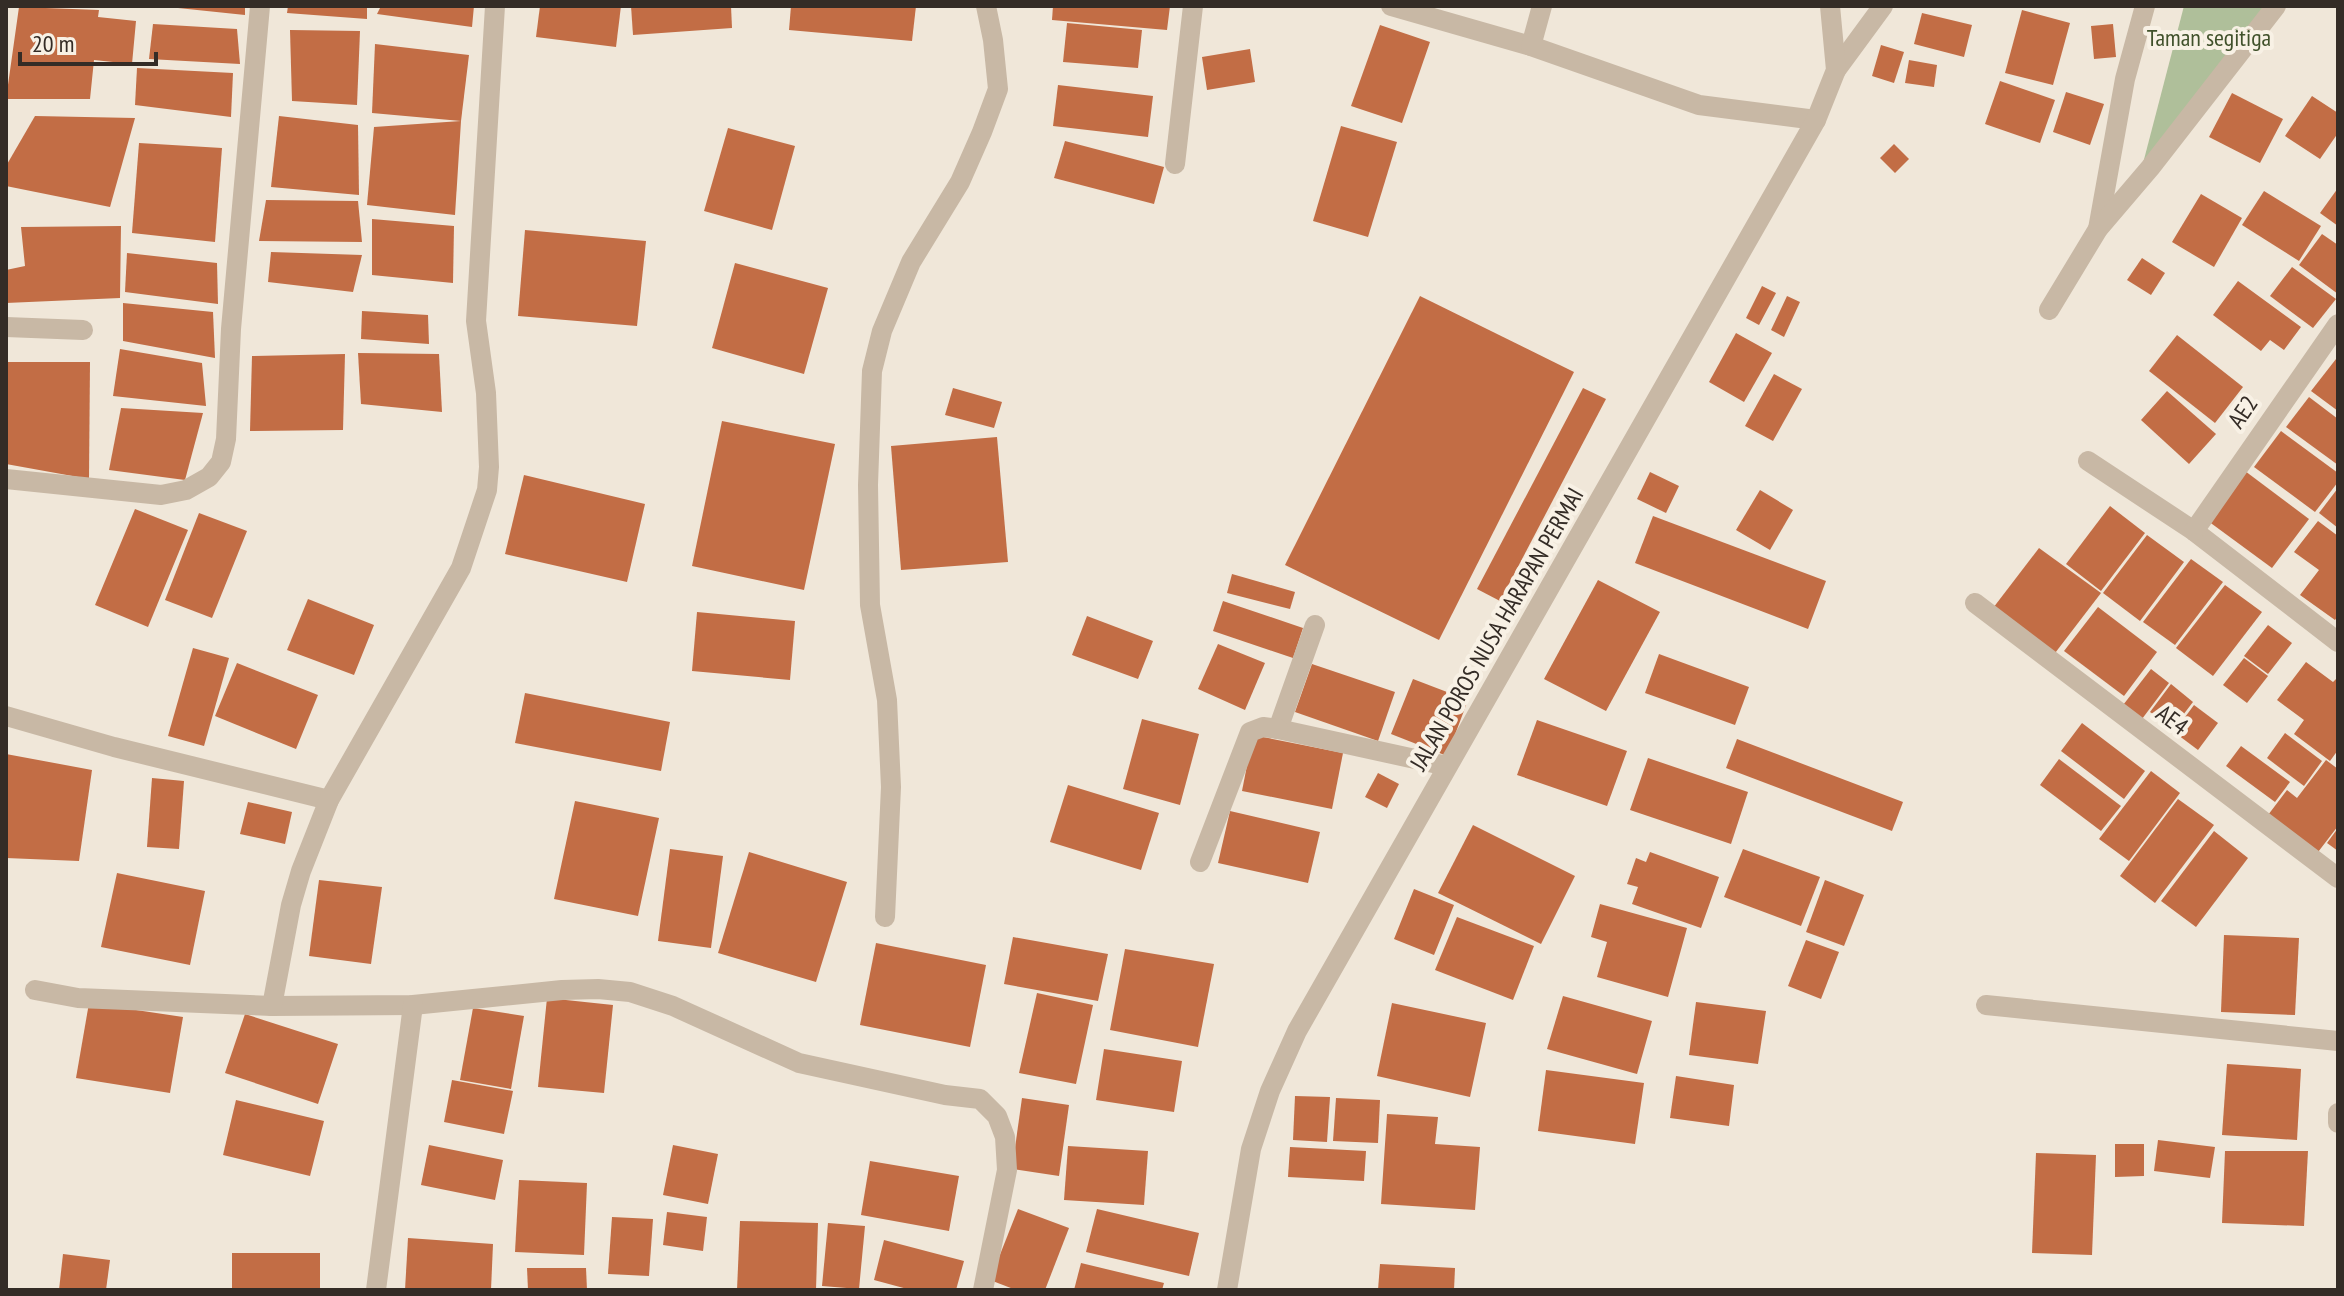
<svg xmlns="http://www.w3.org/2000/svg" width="2344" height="1296" viewBox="0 0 2344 1296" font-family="'PT Sans Narrow',sans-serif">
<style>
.green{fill:#afbf9a}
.building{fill:#c26d45}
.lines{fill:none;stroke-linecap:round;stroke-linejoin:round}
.street{stroke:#c8b8a5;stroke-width:20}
.labels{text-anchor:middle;stroke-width:8;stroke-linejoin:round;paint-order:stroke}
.park-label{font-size:24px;fill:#40512b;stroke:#f8f1e5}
.street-label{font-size:24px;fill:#342c26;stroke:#f8f1e5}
</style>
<rect width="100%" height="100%" fill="#f0e7d9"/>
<path class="green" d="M2184,6H2275L2141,171Z"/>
<g class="building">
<path d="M178,6H245V15L178,8Z"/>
<path d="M288,6H367V19L287,13Z"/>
<path d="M381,6H474L472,27L377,14Z"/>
<path d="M540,6H621L616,47L536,37Z"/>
<path d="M631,6H731L732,28L633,35Z"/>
<path d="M791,6H916L912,41L789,30Z"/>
<path d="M1053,6H1170L1167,30L1052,20Z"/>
<path d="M19,7L99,10L98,17L136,21L132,64L94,60L90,99H6Z"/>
<path d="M2022,10L2070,23L2053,85L2005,73Z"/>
<path d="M1922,13L1972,25L1964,57L1914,44Z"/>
<path d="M1067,23L1142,30L1138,68L1063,62Z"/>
<path d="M153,24L237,29L240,64L149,59Z"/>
<path d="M2113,24L2116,57L2094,59L2091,26Z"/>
<path d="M1380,25L1430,42L1402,123L1351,106Z"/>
<path d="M290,30L360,31L357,105L292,101Z"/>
<path d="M375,44L469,55L461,121L372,113Z"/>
<path d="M1881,45L1904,52L1894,83L1872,76Z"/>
<path d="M1250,49L1255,82L1207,90L1202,57Z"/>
<path d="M1909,60L1937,65L1934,87L1905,83Z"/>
<path d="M137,68L233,73L231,117L135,105Z"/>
<path d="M2000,81L2055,100L2040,143L1985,124Z"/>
<path d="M1058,85L1153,96L1148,137L1053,126Z"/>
<path d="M2066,92L2104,104L2090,145L2053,132Z"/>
<path d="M2232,93L2283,119L2260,163L2209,137Z"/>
<path d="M2312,96L2338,113V133L2320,159L2285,136Z"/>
<path d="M35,116L135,118L110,207L6,186V166Z"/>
<path d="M279,116L358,125L359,195L271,187Z"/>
<path d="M461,121L455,215L367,205L374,127Z"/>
<path d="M1341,126L1397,142L1368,237L1313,221Z"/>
<path d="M728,128L795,146L772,230L704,211Z"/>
<path d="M1065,141L1164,167L1154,204L1054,178Z"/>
<path d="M139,143L222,148L215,242L132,233Z"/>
<path d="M1894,144L1909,159L1895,173L1880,158Z"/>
<path d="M2338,188V226L2320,213Z"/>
<path d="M2264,191L2321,226L2299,261L2242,225Z"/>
<path d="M2201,194L2242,218L2214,267L2172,242Z"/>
<path d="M266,200L358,201L362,242L259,241Z"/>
<path d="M372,219L454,226L453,283L372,275Z"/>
<path d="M121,226L120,298L6,303V270L25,266L21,227Z"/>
<path d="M525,230L646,241L637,326L518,316Z"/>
<path d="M2322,234L2338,245V294L2299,265Z"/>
<path d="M271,252L362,255L353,292L268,282Z"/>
<path d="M127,253L217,263L218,304L125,292Z"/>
<path d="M2142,258L2165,273L2151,295L2127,280Z"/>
<path d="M735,263L828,288L804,374L712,348Z"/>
<path d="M2292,267L2336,299L2313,328L2270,296Z"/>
<path d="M2238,281L2301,327L2284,350L2270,340L2261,351L2213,315Z"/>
<path d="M1762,286L1776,293L1759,325L1746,318Z"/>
<path d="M1420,296L1574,372L1439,640L1285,565Z"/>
<path d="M1787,296L1800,302L1784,337L1771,330Z"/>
<path d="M123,303L213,312L215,358L123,341Z"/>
<path d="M362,311L428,315L429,344L361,339Z"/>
<path d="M1736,333L1772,353L1744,402L1709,382Z"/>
<path d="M2177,335L2243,387L2215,423L2149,371Z"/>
<path d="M120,349L202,363L206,406L113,396Z"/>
<path d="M358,353L439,354L442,412L361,404Z"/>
<path d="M345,354L343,430L250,431L252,356Z"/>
<path d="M2336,359L2338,361V411L2311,391Z"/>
<path d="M6,362H90L89,479L6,464Z"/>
<path d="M1774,374L1802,389L1773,441L1745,426Z"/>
<path d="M953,388L1002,402L994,428L945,415Z"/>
<path d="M1583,388L1606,399L1500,601L1477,589Z"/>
<path d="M2167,391L2216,434L2189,464L2141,420Z"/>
<path d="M2309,397L2338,419V465L2286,427Z"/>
<path d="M121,408L203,413L185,480L109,470Z"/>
<path d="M722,421L835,444L804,590L692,566Z"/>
<path d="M2281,431L2338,473V482L2315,512L2254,467Z"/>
<path d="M997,437L1008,562L901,570L891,446Z"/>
<path d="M2245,471L2309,519L2272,568L2208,521Z"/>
<path d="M1650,472L1679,486L1666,513L1637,499Z"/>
<path d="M524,475L645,504L627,582L505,554Z"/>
<path d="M2338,488V528L2319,513Z"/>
<path d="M1760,490L1793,510L1770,550L1736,530Z"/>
<path d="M2110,506L2145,533L2101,591L2066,564Z"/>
<path d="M135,509L188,530L148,627L95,605Z"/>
<path d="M199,513L247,531L212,618L165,600Z"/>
<path d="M1653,516L1826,581L1808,629L1635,563Z"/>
<path d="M2318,521L2338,536V616L2335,620L2300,595L2319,570L2294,552Z"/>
<path d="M2147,535L2184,562L2140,621L2103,593Z"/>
<path d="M2039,548L2101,593L2052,657L1990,612Z"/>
<path d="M2191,559L2223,582L2175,645L2143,622Z"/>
<path d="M1232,574L1295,592L1290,609L1227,593Z"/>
<path d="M1598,580L1660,612L1606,711L1544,679Z"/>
<path d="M2225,585L2262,612L2213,676L2176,648Z"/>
<path d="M308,599L374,625L354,675L287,650Z"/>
<path d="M1223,601L1303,628L1293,658L1213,631Z"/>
<path d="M2098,607L2157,652L2124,696L2064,651Z"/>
<path d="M697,612L795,621L790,680L692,671Z"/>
<path d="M1087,616L1153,641L1138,679L1072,655Z"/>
<path d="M2268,625L2292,643L2268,674L2244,656Z"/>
<path d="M1218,644L1265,663L1245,710L1198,689Z"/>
<path d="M193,648L229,658L204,746L168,736Z"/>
<path d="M1659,654L1749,687L1735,725L1645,693Z"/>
<path d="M2244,658L2268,676L2247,703L2223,685Z"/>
<path d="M2306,662L2333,682L2338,677V750L2330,761L2294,734L2304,720L2277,700Z"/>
<path d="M237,663L318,695L296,749L215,716Z"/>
<path d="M1312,664L1395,692L1378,741L1295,712Z"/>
<path d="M2151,669L2169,683L2139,723L2120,709Z"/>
<path d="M1413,679L1468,700L1447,756L1391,734Z"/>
<path d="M2171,684L2193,702L2173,728L2150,712Z"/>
<path d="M525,693L670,722L661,771L515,743Z"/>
<path d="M2194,705L2218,723L2198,750L2174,732Z"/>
<path d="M1142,719L1199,734L1180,805L1123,789Z"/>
<path d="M1537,720L1627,751L1607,806L1517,775Z"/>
<path d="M2082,723L2145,771L2124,799L2061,751Z"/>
<path d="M2285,733L2322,761L2304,786L2267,758Z"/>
<path d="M1253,735L1343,753L1332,809L1242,791Z"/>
<path d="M1737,739L1903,802L1892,831L1726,768Z"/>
<path d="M2241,746L2290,782L2275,802L2226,766Z"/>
<path d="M6,754L92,770L79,861L6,858Z"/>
<path d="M1648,758L1748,792L1731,844L1630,810Z"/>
<path d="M2059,759L2121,806L2101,831L2040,785Z"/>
<path d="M2326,760L2338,769V826L2315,856L2265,819L2287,790L2297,798Z"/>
<path d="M2151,771L2180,793L2129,861L2099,839Z"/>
<path d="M1378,773L1399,784L1387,808L1365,797Z"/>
<path d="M152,778L184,781L179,849L147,847Z"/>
<path d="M1068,785L1159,813L1141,870L1050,842Z"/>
<path d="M2178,799L2214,825L2155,903L2120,876Z"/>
<path d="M575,801L659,818L638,916L554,899Z"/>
<path d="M248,802L292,812L285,844L240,834Z"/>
<path d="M1230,811L1320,832L1308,883L1218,863Z"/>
<path d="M1473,825L1575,876L1541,944L1438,893Z"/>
<path d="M2338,828V851L2327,843Z"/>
<path d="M2214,831L2248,858L2196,927L2161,901Z"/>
<path d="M670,849L723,856L711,948L658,941Z"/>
<path d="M1743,849L1820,877L1801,926L1724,897Z"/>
<path d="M749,852L847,882L816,982L718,953Z"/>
<path d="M1650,852L1719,877L1701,928L1632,904L1638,887L1627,884L1636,858L1646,862Z"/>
<path d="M117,873L205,891L190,965L101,947Z"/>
<path d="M319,880L382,887L371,964L309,956Z"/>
<path d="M1825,880L1864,895L1844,946L1806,932Z"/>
<path d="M1414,889L1454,905L1434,955L1394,939Z"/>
<path d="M1600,904L1687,928L1668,997L1597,977L1607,942L1591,937Z"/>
<path d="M1457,917L1534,946L1513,1000L1435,970Z"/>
<path d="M2224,935L2299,938L2295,1015L2221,1012Z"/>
<path d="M1013,937L1108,954L1098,1001L1004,984Z"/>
<path d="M1806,940L1839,952L1821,999L1788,986Z"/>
<path d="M876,943L986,965L970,1047L860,1025Z"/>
<path d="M1125,949L1214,964L1198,1047L1110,1030Z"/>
<path d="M1037,993L1093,1005L1076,1084L1019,1073Z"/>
<path d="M1563,996L1652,1021L1637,1074L1547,1049Z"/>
<path d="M547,998L613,1005L604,1093L538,1087Z"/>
<path d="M1696,1002L1766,1011L1758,1064L1689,1055Z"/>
<path d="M89,1003L183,1017L170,1093L76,1078Z"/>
<path d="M1392,1003L1486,1023L1470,1097L1377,1076Z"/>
<path d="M473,1008L524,1016L511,1089L460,1080Z"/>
<path d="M245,1014L338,1044L318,1104L225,1073Z"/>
<path d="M1104,1049L1182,1061L1174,1112L1096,1100Z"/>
<path d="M2227,1064L2301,1069L2297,1140L2222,1135Z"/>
<path d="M1546,1070L1644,1083L1635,1144L1538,1131Z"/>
<path d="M1676,1076L1734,1085L1729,1126L1670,1118Z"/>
<path d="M452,1080L513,1091L504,1134L444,1122Z"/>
<path d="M1295,1096L1330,1097L1327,1142L1293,1140Z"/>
<path d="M1022,1098L1069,1105L1059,1176L1012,1169Z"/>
<path d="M1336,1098L1380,1100L1378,1143L1333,1141Z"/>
<path d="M236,1100L324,1121L310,1176L223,1155Z"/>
<path d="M1387,1114L1438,1117L1435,1144L1480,1147L1475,1210L1381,1204Z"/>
<path d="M2158,1140L2215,1147L2210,1178L2154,1171Z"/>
<path d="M2115,1144H2144V1176L2115,1177Z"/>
<path d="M429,1145L503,1160L495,1200L421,1185Z"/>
<path d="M673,1145L718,1154L708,1204L663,1195Z"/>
<path d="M1068,1146L1148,1151L1144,1205L1064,1200Z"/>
<path d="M1290,1147L1366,1151L1364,1181L1288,1177Z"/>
<path d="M2225,1151H2308L2304,1226L2222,1223Z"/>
<path d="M2036,1153L2096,1155L2092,1255L2032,1253Z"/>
<path d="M870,1161L959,1176L949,1231L861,1215Z"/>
<path d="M519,1180L587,1183L584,1255L515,1252Z"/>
<path d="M1018,1209L1069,1228L1045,1290H1016L990,1280Z"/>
<path d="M1097,1209L1199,1233L1189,1276L1086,1252Z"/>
<path d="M667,1212L707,1217L703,1251L663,1245Z"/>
<path d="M612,1217L653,1219L649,1276L608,1274Z"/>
<path d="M740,1221L818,1223L816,1290H737Z"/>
<path d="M828,1223L865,1226L859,1289L822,1286Z"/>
<path d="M408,1238L493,1244L491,1290H405Z"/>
<path d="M884,1240L964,1261L956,1290H911L874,1280Z"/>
<rect x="232" y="1253" width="88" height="37"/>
<path d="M63,1254L110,1260L106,1290H59Z"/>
<path d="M1081,1263L1164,1283L1162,1290H1074Z"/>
<path d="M1380,1264L1455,1268L1454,1290H1378Z"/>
<path d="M527,1268H586L587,1290H528Z"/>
</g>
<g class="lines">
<g class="street">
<path d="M1391,6L1531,46"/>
<path d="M1542,6L1531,46L1699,105L1816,120"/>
<path d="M1836,70L1883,6"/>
<path d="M1175,164L1193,6"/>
<path d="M2098,229L2125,79L2145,6"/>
<path d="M2049,310L2098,229L2150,168L2276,6"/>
<path d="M6,327L83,330"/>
<path d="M2088,461L2194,531L2338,642"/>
<path d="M6,479L161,495L186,490L209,477L221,462L226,439L231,329L260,6"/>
<path d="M2194,531L2338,324"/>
<path d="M1975,603L2338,878"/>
<path d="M1315,625L1278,729L1447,766"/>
<path d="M6,716L114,747L329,800"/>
<path d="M1200,862L1250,732L1263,727L1278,729"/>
<path d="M885,917L891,787L887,700L870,605L868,485L872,371L882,331L911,262L960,182L982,132L998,89L993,40L986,6"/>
<path d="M35,990L78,998L272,1006L413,1005L562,990L598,989L630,992L673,1006L799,1063L945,1095L980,1099L997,1116L1005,1137L1007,1170L983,1290"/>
<path d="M1986,1005L2338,1041"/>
<path d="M272,1006L291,905L301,871L329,800L461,568L487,490L489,467L486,393L476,321L495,6"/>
<path d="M2338,1113V1123"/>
<path d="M376,1290L413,1005"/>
<path d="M1227,1290L1251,1149L1270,1091L1297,1031L1816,120L1836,70L1830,6"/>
</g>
</g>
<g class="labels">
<g class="park-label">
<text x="2209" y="46">Taman segitiga</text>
</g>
<g class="street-label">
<text transform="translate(2243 412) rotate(-56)" y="8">AE2</text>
<text transform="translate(1497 629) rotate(-60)" y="8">JALAN POROS NUSA HARAPAN PERMAI</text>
<text transform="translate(2172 720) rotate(37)" y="8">AE4</text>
</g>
</g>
<rect width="2344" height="1296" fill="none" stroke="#342c26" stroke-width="16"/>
<path d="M20 52v12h136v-12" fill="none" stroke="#342c26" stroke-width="4"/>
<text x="32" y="52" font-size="24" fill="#342c26" stroke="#f8f1e5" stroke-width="6" paint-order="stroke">20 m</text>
</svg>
